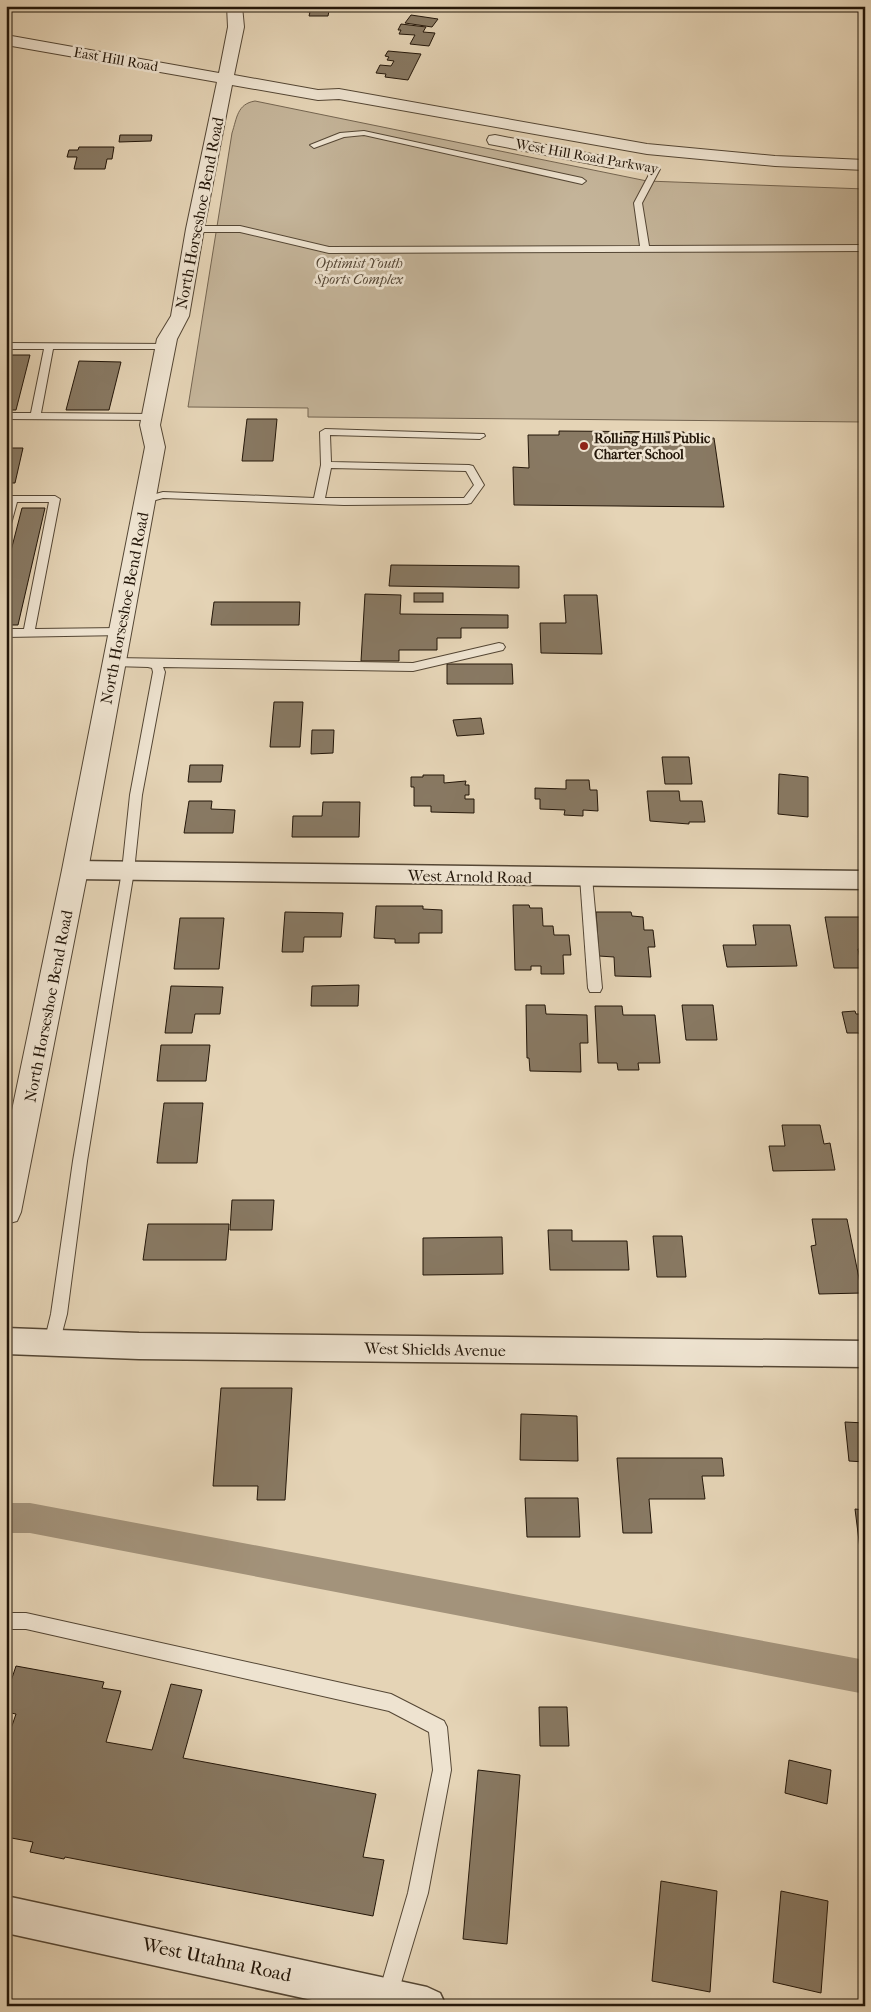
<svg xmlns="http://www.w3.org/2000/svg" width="871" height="2012" viewBox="0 0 871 2012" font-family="'IM FELL French Canon',serif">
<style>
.green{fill:#c4b499;stroke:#746551}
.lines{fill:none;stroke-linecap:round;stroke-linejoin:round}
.canal{fill:#a3937b;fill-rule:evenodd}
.building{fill:#887963;stroke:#231609}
.service-casing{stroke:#544634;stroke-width:2}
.minor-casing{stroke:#544634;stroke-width:3}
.tertiary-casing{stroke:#544634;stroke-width:2}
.service{fill:#eee3d0;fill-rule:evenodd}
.minor{fill:#eee3d0;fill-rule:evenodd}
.tertiary{fill:#eee3d0;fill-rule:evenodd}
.poi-dot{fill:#8f2418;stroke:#eee3d0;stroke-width:2}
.labels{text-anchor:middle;stroke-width:5;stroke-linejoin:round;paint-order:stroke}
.far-street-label{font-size:14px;fill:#231609;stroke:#eee3d0}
.far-park-label{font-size:14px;font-style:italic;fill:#534534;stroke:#eee3d0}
.far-poi-label{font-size:14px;font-weight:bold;fill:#231609;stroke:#eee3d0;text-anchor:start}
.street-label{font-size:16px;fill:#231609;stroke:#eee3d0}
.near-street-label{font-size:19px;fill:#231609;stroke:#eee3d0}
</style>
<rect width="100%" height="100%" fill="#e5d4b6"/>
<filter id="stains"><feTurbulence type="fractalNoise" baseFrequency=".004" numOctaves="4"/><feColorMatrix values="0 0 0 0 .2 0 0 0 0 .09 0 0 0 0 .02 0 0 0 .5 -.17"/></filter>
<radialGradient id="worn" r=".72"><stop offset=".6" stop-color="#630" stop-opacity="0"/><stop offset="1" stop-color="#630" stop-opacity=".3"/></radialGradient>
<path class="green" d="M255,101L647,181L865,189V422L308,417V408L188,407L232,133C237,118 237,104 255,101Z"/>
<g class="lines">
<g class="canal">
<path d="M856,6H865V11Z"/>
<path d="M6,1503H30L865,1660V1694L30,1533H6Z"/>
</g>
</g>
<g class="building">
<path d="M304,6H330L328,16H309L310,12L303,11Z"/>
<path d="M411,15L438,19L432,27L405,23Z"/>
<path d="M401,24L426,27L423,32L435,33L429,46L410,44L415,35L399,34L401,30H398Z"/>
<path d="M388,51L421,54L408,80L385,77L386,74L376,73L380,65L391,66L394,61L387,60L389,57L385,56Z"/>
<path d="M120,135H152L151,141L119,142Z"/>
<path d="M79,147H114L112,159H107L105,169H74L77,157H67L69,150H78Z"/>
<path d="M6,355H30L16,410H6Z"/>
<path d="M79,361L121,362L109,410H66Z"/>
<path d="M247,419H277L273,461H242Z"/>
<path d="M559,431L684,432V438H714L724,507L514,505L513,467L529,468L528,435H559Z"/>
<path d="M6,448H23L15,483H6Z"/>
<path d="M22,508H45L18,625H6V570Z"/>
<path d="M391,565L519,566V588L389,586Z"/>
<rect x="414" y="593" width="29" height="9"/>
<path d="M365,594L401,595L400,614L508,615V628H461V638H437V650H399V661H361Z"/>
<path d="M564,595H597L602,654L541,653L540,623H566Z"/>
<path d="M214,602H300L299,625H211Z"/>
<path d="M447,664H512L513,684H447Z"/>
<path d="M274,702H303L300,747H270Z"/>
<path d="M481,718L484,734L457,736L453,720Z"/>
<path d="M312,730H334L333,753L311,754Z"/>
<path d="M662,757H689L692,784H665Z"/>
<path d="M190,765H223L221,782H188Z"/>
<path d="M779,774L808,777V817L778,814Z"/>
<path d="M423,775H444V783L466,781L465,785H469V795H465V799H474V813L431,812V806H414V787H411V777H423Z"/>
<path d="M566,780H589L590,790H597L598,811L583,810V816L564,815L565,810L540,809V799H535V788L566,789Z"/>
<path d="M647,791H679L680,801H702L705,822H689V824L650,821Z"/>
<path d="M189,801H212L211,809L235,810L233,833H184Z"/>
<path d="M323,802H360L359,837H292L293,816H322Z"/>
<path d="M513,905H529L530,908H542L543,926H553L554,935H569L571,955H563L564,974H541V966H531V970H515Z"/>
<path d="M376,906H423V909L442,910V933H419V943H395V939L374,938Z"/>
<path d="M285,912L343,913L341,937H304L303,952H282Z"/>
<path d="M596,912H631L632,916L643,917L644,930H653L655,947H648L651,977L615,976L614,957L599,956Z"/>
<path d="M825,917H861L865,949H858L862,968H834Z"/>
<path d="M180,918H224L219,969H174Z"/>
<path d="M753,925H790L797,966L727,967L723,945H756Z"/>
<path d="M359,985L358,1006H311L312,986Z"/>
<path d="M171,986L223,987L220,1014H195L192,1033H165Z"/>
<path d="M526,1005H545L546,1014L587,1015L588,1043H580L581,1072L530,1071L529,1058H527Z"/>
<path d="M682,1005H713L717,1040H686Z"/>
<path d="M595,1006H622L623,1015H655L660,1063H638L639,1070H618L617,1063H598Z"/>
<path d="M855,1011L856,1014H865V1052L859,1033H847L842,1012Z"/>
<path d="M161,1045H210L206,1081H157Z"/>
<path d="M164,1103H203L197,1163H157Z"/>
<path d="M782,1125H820L824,1144L830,1143L835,1170L773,1171L769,1146H785Z"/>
<path d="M232,1200H274L272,1230H230Z"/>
<path d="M812,1219H847L862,1293L819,1294L811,1246L816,1245Z"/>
<path d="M148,1224H229L226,1260H143Z"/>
<path d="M548,1230H572V1241H627L629,1270H550Z"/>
<path d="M653,1236H682L686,1277H657Z"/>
<path d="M502,1237L503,1274L423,1275V1238Z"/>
<path d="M221,1388H292L285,1500H257L258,1486H213Z"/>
<path d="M521,1414L577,1416L578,1461L520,1460Z"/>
<path d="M845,1422L865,1423V1462L849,1461Z"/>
<path d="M617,1458H722L724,1476H702L705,1499H649L652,1533H623Z"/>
<path d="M525,1498H578L580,1537H527Z"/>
<path d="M855,1509L865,1510V1573H863Z"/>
<path d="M16,1666L104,1682L102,1688L121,1691L106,1742L152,1750L171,1684L202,1690L183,1758L376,1794L363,1857L384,1860L373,1916L65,1857L64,1859L30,1852L33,1842L6,1837V1743L16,1714L6,1712V1696Z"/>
<path d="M539,1707H567L569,1746H540Z"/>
<path d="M789,1760L831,1770L827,1804L785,1793Z"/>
<path d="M478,1770L520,1775L507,1944L463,1939Z"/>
<path d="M661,1881L717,1891L710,1992L652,1981Z"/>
<path d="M781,1891L828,1901L821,1993L773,1982Z"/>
</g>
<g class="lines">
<defs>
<g id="service">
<path d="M364,131L582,178L586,181L582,184L364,135L344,137L314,148L310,145L340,133Z"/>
<path d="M656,166L660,169L642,203L649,246L865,245V251L329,253L240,232H195L191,229L195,226H240L329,247L640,246L634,203L652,169Z"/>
<path d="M6,343L169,344L171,346L166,349H53L41,413L152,414L157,417L152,420L6,419V413H31L44,349H6Z"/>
<path d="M325,429L484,434L485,436L480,439L330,435L331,462L469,465L473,466L484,485L471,503L467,504L344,505L163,498L145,503L140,500L141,498L163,492L314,498L321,465L320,432ZM331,468L466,471L474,485L464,498H325Z"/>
<path d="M6,496H55L60,499L35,629L120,628L124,629L126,632L124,635L6,637V629H24L49,502H17L11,524L6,527Z"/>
<path d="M499,643L503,644L505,647L503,650L413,671L163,667L165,672L142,795L134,871L87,1161L67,1314L58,1348L52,1350L46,1348L44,1343L51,1314L73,1161L122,871L130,795L153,672L152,668L148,667L114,666L108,662L114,658L413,663Z"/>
<path d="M586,872L591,874L592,877L602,988L600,992H590L588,988L580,877L581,874Z"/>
<path d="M6,1613H26L391,1694L444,1721L447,1727L451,1770L428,1893L395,2003L389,2006L381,2003L378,1996L408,1893L433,1770L429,1732L389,1711L26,1629H6Z"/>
</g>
<g id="minor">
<path d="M75,861L865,871V889L75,879L66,876L63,870L66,864Z"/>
<path d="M6,1328L139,1333L865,1341V1367L139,1359L6,1354Z"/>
<path d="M6,1896L427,1987L440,1993L446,2006H339L6,1933Z"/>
</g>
<g id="tertiary">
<path d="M227,6H242L244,27L234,75L318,90L339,89L647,144L775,156L865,160V170L775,166L647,154L339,99L318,100L232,85L204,229L189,316L177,339L160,425L165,447L88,870L21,1212L17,1221L6,1224V1139L62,870L145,447L140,425L157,339L171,316L186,229L217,82L6,45V35L219,73L228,27Z"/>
<path d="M495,135L612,158L618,159L620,163L618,167L612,168L489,144L487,140L489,136Z"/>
</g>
</defs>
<use href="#service" class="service-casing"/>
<use href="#minor" class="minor-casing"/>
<use href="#tertiary" class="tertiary-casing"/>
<use href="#service" class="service"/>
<use href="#minor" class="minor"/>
<use href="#tertiary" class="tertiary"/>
</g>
<circle class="poi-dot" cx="584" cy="446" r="5"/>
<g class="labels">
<g class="far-street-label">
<text transform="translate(116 59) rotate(10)" y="5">East Hill Road</text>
<text transform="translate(587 156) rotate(10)" y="5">West Hill Road Parkway</text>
</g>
<g class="far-park-label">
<text x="359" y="268">Optimist Youth<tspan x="359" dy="16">Sports Complex</tspan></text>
</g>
<g class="far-poi-label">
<text x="594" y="443">Rolling Hills Public<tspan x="594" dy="16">Charter School</tspan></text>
</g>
<g class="street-label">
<text transform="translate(199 213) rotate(-79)" y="6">North Horseshoe Bend Road</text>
<text transform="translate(124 608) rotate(-79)" y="6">North Horseshoe Bend Road</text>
<text transform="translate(470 876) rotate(1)" y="6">West Arnold Road</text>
<text transform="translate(48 1006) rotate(-79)" y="6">North Horseshoe Bend Road</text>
<text transform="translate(435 1349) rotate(1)" y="6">West Shields Avenue</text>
</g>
<g class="near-street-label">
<text transform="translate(217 1959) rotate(12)" y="7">West Utahna Road</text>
</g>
</g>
<rect width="871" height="2012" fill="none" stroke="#e5d4b6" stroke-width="25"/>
<rect x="8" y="8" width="856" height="1997" fill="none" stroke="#231609" stroke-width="2.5"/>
<rect x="12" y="12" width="846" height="1987" fill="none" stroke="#231609"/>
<rect width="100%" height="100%" filter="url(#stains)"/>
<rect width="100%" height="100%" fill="url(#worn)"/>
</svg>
